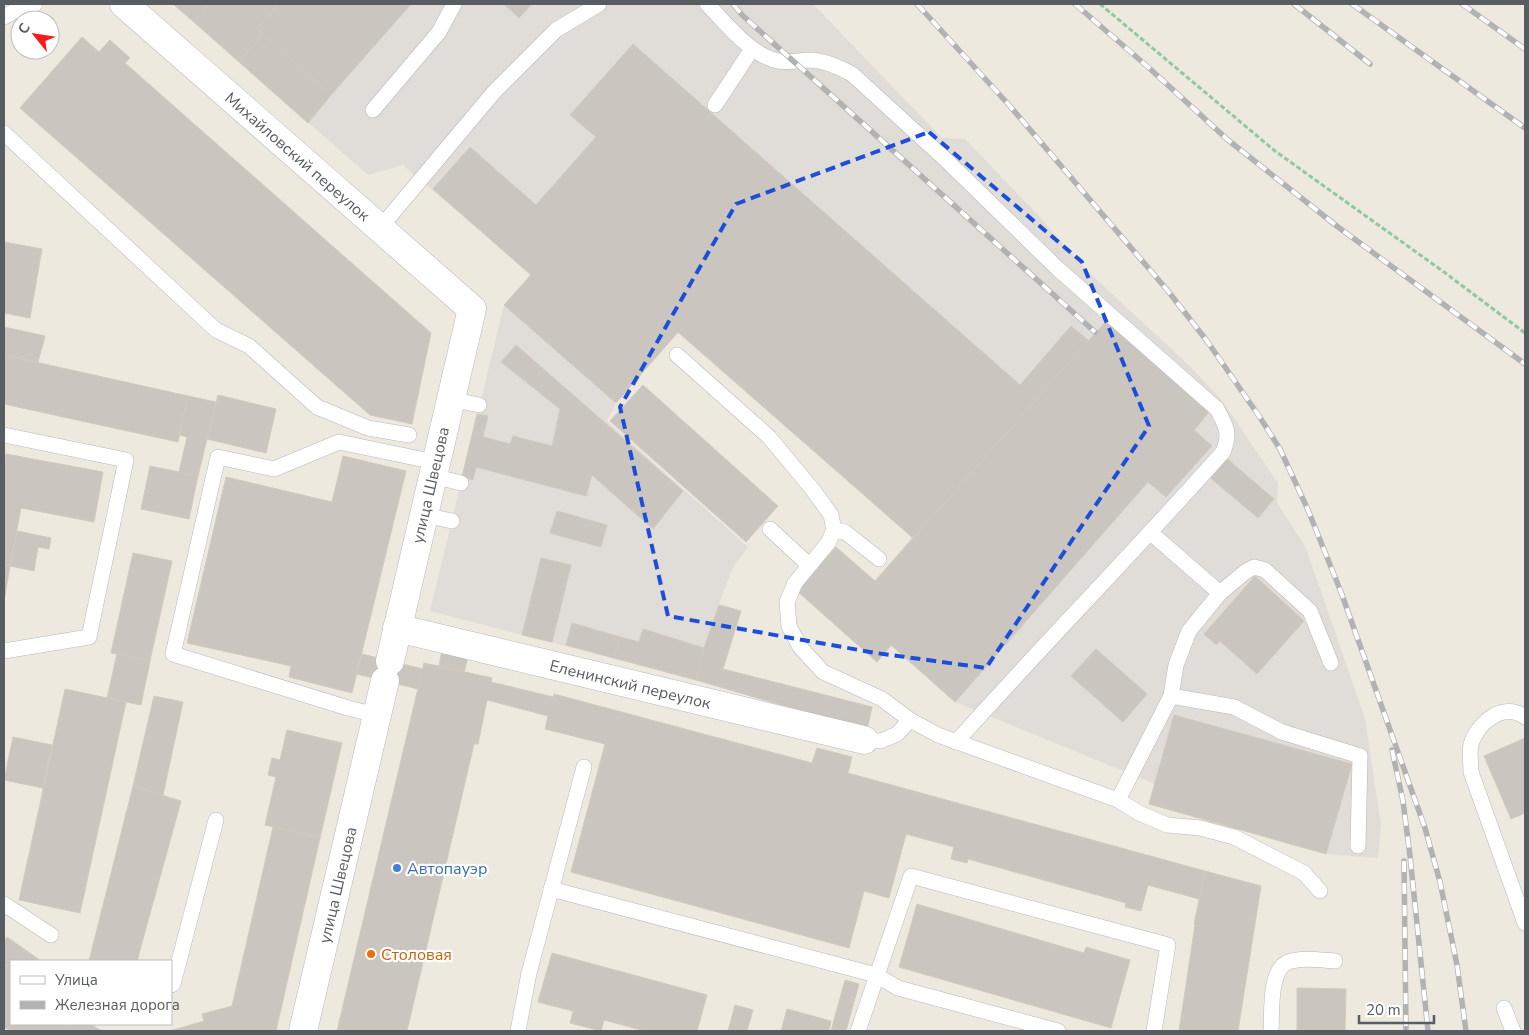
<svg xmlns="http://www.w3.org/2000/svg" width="1529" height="1035" viewBox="0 0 1529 1035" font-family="'Nunito Sans',sans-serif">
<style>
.industrial{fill:#e0dcd7}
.building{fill:#cac5be;stroke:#d2cabd}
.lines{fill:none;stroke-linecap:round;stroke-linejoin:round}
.service-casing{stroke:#b5b8bd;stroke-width:16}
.minor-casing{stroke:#b5b8bd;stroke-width:29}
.path{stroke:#91c89c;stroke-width:3;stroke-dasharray:5 2.5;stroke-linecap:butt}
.service{stroke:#fff;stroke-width:15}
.minor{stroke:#fff;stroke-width:28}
.rail-casing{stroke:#b1b2b2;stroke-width:5.5}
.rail{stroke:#fff;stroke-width:4;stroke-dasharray:11;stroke-linecap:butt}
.marked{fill:none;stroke:#1d4ed8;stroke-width:4;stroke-dasharray:10 6;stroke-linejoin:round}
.shop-dot{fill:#3f7fe0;stroke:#fff;stroke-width:2}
.food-dot{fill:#e8710a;stroke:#fff;stroke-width:2}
.labels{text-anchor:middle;stroke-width:4.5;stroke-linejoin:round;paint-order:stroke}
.street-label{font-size:16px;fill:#585d61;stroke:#fff}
.shop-label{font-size:16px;fill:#366cbe;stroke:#fff;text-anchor:start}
.food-label{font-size:16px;fill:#c56008;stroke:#fff;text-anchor:start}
</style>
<rect width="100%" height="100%" fill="#ede9df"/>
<path class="industrial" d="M173,4H813L942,138L965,139L1038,215L1086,270L1191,367L1223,402L1278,483L1277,503L1306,548L1365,719L1381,825L1378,858L1326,854L1149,804L1155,784L955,702L892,646L877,662L797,591L875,581L912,537L678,333L616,403L607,421L748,547L733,567L719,604L741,611L723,669L872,707L867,730L696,680L430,611L504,305L531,274L403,165L368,175Z"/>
<g class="building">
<path d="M173,4H210L194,22Z"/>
<path d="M210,4H279L257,29L263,34L239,62L194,22Z"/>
<path d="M279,4H411L331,95L257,29Z"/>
<path d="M504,4H532L519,18Z"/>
<path d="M263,34L331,95L308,123L239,62Z"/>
<path d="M82,37L99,52L110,40L130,58L125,63L431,333L412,424L370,415L20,108Z"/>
<path d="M633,44L1020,385L1071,326L1089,341L913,538L678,332L616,403L504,305L531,275L433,189L470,147L536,205L596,137L570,115Z"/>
<path d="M4,242L42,249L30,318L4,313Z"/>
<path d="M1107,320L1210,411L1194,430L1212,446L1166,497L1148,482L955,702L891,645L877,662L797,591L836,547L875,581Z"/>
<path d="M4,327L45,336L38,362L4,355Z"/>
<path d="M516,345L683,491L653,529L592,475L586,496L476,467L473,480L462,477L477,414L488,416L483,437L510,444L513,436L552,446L560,409L501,362Z"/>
<path d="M4,355L188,396L178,442L4,404Z"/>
<path d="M643,385L778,506L746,542L610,421Z"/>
<path d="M218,395L276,409L266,453L207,439Z"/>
<path d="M188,396L216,402L198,476L179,472L187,437L179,435Z"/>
<path d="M6,454L103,472L94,522L21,508L10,566L4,565V467Z"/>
<path d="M343,456L406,471L352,693L289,677L291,666L187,643L226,477L332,502Z"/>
<path d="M1224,456L1274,499L1258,518L1207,475Z"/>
<path d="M150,466L198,476L189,519L141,509Z"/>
<path d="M557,511L607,525L601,547L550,533Z"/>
<path d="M17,531L51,538L49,549L38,547L34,571L10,566Z"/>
<path d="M133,553L172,561L150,661L111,653Z"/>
<path d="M541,558L571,565L552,642L522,635Z"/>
<path d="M4,565L10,566L4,601Z"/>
<path d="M1255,576L1304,621L1257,674L1220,641L1216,645L1204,634Z"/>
<path d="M719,605L741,611L723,669L872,707L867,730L696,680L704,648Z"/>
<path d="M572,623L620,637L614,658L566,645Z"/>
<path d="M643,629L704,648L696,680L614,658L620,637L639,642Z"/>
<path d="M1096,649L1147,694L1123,722L1071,676Z"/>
<path d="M442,650L468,657L464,672L439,666Z"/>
<path d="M117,654L150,661L141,705L107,698Z"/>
<path d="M362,654L423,669L418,689L357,674Z"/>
<path d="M424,663L492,678L491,682L553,697L554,694L812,763L817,748L852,757L848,773L1205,871L1199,899L1148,885L1141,911L1125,907L1126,903L968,859L967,863L951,859L954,847L906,834L889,898L864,891L849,948L571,872L605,744L545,729L548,716L487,700L478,744H474L407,1031H337Z"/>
<path d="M65,689L126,702L80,913L19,900Z"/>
<path d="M154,696L183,702L163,795L133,786Z"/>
<path d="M1174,715L1352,764L1326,854L1149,804Z"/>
<path d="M287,730L342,743L320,838L265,825L276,777L268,775L272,758L280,760Z"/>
<path d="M13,737L52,745L43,788L4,780Z"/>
<path d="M1525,738V813L1511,819L1484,756Z"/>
<path d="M133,786L181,801L137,961H89Z"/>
<path d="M273,827L320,838L276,1031H170L204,1021L202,1014L232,1006Z"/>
<path d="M1205,871L1261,886L1238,1031H1179L1195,925L1194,924Z"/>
<path d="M917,904L1084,953L1086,947L1130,960L1111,1028L899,967Z"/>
<path d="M7,937L41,961H11V969L4,963V942Z"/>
<path d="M552,953L707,995L697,1031H645L604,1020L601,1031L570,1023L573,1011L538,1002Z"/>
<path d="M4,963L11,969V1024H67L62,1031H10L4,1027Z"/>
<path d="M845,980L859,984L846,1031H831Z"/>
<path d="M1297,988L1346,989L1345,1031H1297Z"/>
<path d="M735,1005L753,1010L747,1031H728Z"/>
<path d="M787,1009L831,1021L829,1031H781Z"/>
<path d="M67,1024H90L102,1031H62Z"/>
</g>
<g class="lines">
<defs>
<g id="service">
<path d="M707,4C725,22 749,53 774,60C787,64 799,60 812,60C826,61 839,67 852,74L944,158L1057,268L1217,409C1226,427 1231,432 1223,452C1136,550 1044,644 956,742"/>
<path d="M4,17L20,8L35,4"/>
<path d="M715,105L752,49"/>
<path d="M373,110L439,32L454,4"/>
<path d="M4,133L216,330L249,346L317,407L368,428L409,435"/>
<path d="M380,228L494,92L556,30L599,4"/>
<path d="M677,355L769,437L813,490L831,515L834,530L828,543L795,583L787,602L789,626L800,647L823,672L882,699L910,720L938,735L1118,800L1139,813L1167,825L1200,828L1234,837L1304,873L1320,891"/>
<path d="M450,399L479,405"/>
<path d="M4,435L126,460L89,637L4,651"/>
<path d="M432,476L461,483"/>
<path d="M423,515L452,521"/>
<path d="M770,529L809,565"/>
<path d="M834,530L845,532L879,559"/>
<path d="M1151,533L1220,593"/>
<path d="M1171,696L1234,707L1282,732L1360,756L1358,846"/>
<path d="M376,715L348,708L173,654L218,457L274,469L339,442L435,462"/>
<path d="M1525,717C1503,701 1478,723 1471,744C1469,752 1471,764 1471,772L1525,923"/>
<path d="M864,740L881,741L897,734L910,720"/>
<path d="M1118,800L1171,696L1176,665L1189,631L1220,593L1245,572L1254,567L1265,570L1310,611L1331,663"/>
<path d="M551,889L876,975L898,988L1058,1031"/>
<path d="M4,904L51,935"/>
<path d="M171,985L173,984L216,820"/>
<path d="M1504,1008L1513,1031"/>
<path d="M518,1031L529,973L584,767"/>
<path d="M858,1031L911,876L1168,945L1154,1031"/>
<path d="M1271,1031C1272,1014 1269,969 1288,962C1303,957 1320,960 1335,961"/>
</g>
<g id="minor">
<path id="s1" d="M124,4L472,309L390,661"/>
<path id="s2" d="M397,628L864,740"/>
<path id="s3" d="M303,1031L385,681"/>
</g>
</defs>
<use href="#service" class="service-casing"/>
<use href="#minor" class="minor-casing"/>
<path class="path" d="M1100,4L1275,151L1444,272L1525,333"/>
<use href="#service" class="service"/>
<use href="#minor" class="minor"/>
<defs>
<g id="rail">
<path d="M733,4L742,15L1095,332"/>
<path d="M917,4L1009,105L1168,291L1207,341L1259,416L1280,449L1308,510L1341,592L1425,828L1440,882L1457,965L1466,1031"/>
<path d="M1075,4L1148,67L1228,140L1338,227L1525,364"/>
<path d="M1294,4L1370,64"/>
<path d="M1352,4L1525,128"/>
<path d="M1462,4L1525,49"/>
<path d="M1392,750L1403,801L1410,856L1428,1031"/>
<path d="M1404,861L1406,1031"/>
</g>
</defs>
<use href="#rail" class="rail-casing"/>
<use href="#rail" class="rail"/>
</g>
<path class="marked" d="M929,132L1082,262L1149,426L986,668L876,653L668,616L620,407L736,204Z"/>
<circle class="shop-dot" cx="397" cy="868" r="5"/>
<circle class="food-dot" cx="371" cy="954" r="5"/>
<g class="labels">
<g class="street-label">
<text dy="6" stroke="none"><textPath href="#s1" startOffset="231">Михайловский переулок</textPath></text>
<text transform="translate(430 485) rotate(-77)" y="6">улица Швецова</text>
<text dy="6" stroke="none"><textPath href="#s2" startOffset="240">Еленинский переулок</textPath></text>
<text dy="6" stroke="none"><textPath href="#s3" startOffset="150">улица Швецова</textPath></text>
</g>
<g class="shop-label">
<text x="407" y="874">Автопауэр</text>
</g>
<g class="food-label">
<text x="381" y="960">Столовая</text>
</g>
</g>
<rect width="1529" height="1035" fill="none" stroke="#585d61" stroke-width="10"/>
<rect x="10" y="960" width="162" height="65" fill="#ffffff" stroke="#bcbec0"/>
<rect x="20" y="976" width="25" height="8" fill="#ffffff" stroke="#bcbec0"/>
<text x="55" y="985" font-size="15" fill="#585d61">Улица</text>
<rect x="20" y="1001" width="25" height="8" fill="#b1b2b2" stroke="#bcbec0"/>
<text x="55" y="1010" font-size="15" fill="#585d61">Железная дорога</text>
<g transform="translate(35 35) rotate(300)"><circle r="24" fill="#ffffff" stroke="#bcbec0"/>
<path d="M0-4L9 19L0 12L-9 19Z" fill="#f71b1b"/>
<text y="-8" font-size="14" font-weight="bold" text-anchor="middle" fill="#585d61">С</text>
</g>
<path d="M1359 1015v8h75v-8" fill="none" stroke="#585d61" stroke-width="2.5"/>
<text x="1366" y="1015" font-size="15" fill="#585d61" stroke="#ffffff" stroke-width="4" paint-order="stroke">20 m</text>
</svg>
